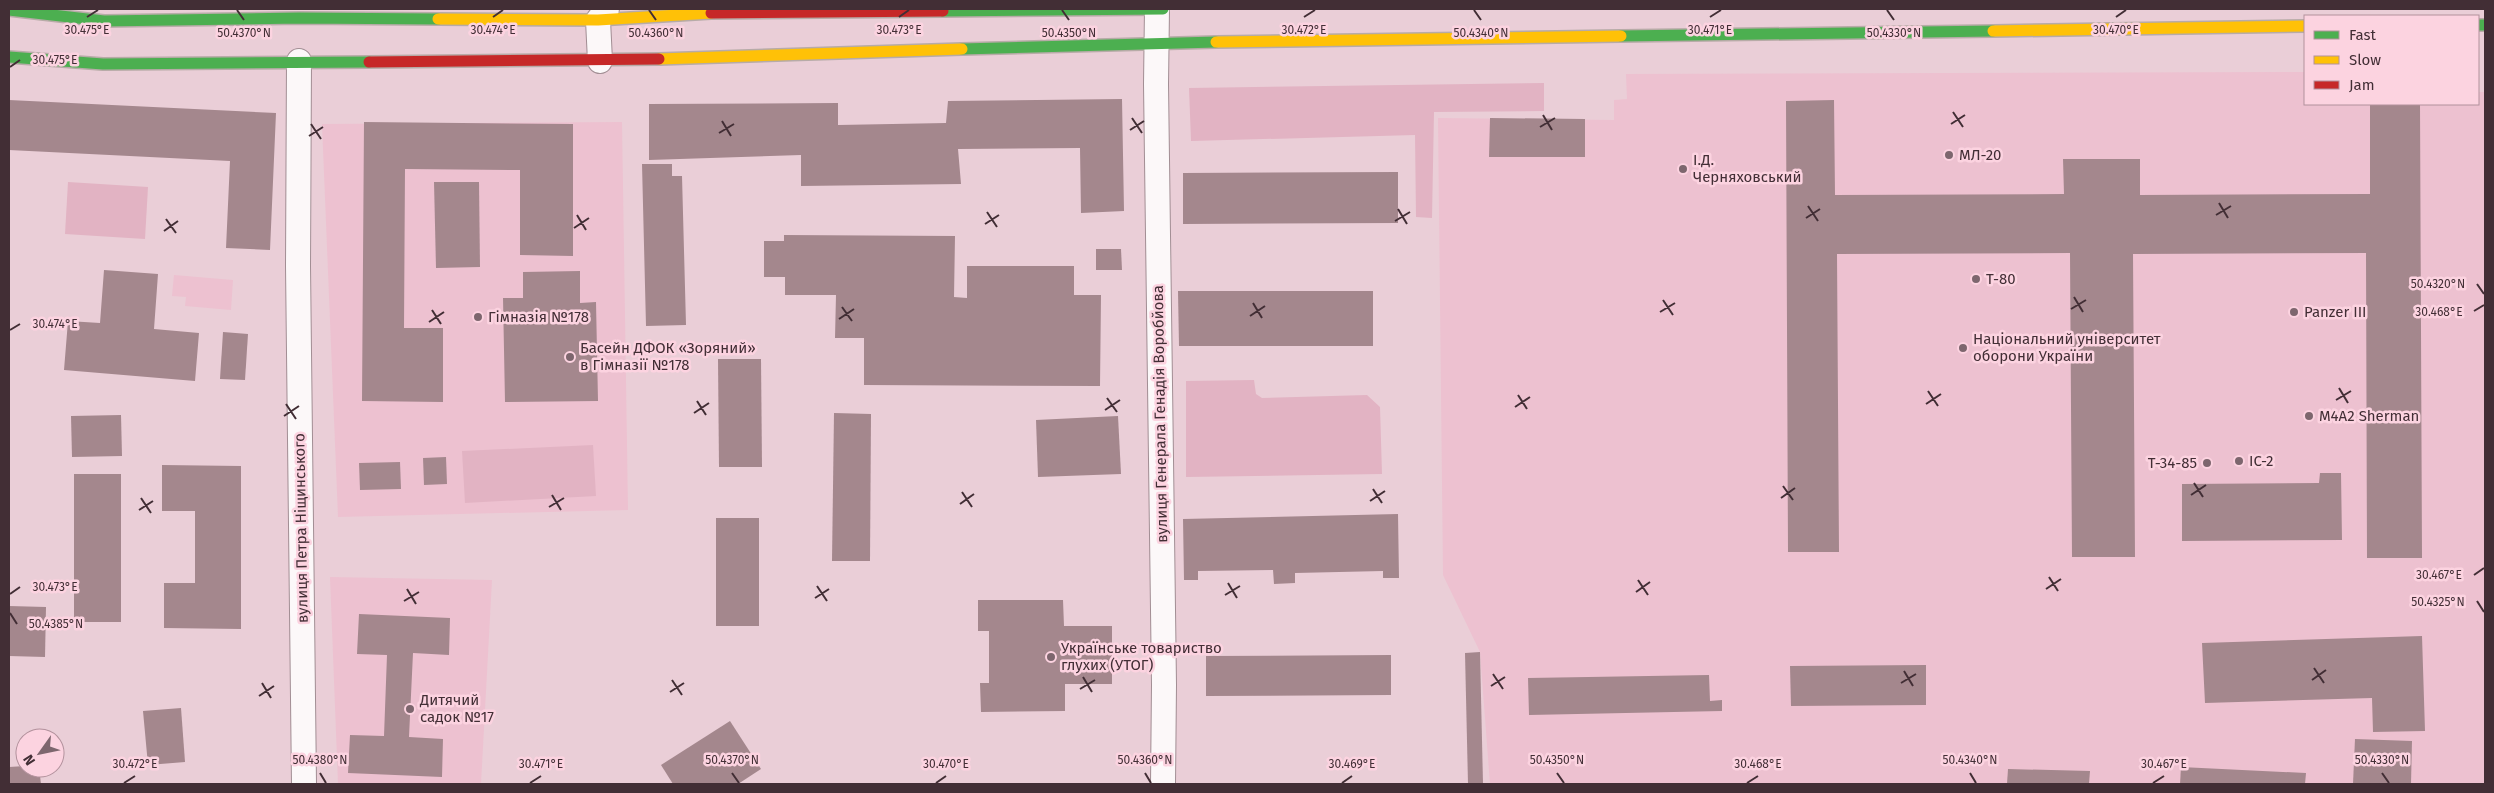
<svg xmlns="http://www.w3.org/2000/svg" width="2494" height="793" viewBox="0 0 2494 793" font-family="'Fira Sans',sans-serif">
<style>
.built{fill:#edc1d0}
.green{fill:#e2b3c3}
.building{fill:#a4878d}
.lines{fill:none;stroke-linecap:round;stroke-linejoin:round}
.street-casing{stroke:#a28e94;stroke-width:26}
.fast-casing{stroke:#b7aba7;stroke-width:14}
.slow-casing{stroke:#b7aba7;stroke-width:14}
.jam-casing{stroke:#b7aba7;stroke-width:14}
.street{stroke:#fcf8f9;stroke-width:24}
.fast{stroke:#4caf50;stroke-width:11}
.slow{stroke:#ffc107;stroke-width:11}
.jam{stroke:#c62828;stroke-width:11}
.ticks{fill:none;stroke:#422e35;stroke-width:2}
.poi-dot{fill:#7d666e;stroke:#fcd3e0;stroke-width:2}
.labels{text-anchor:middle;stroke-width:5;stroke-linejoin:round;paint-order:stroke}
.poi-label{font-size:15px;fill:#422e35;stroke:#fcd3e0;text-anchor:start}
.street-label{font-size:15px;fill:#422e35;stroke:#fcd3e0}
.ticks-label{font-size:12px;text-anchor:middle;fill:#422e35;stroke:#fcd3e0;stroke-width:5;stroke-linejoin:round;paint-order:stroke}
</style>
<rect width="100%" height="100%" fill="#eaced7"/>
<g class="built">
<path d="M2305,72V104H2478V92H2485V784H1490L1480,652L1443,575L1438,118L1614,120V100L1627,99L1626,74Z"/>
<path d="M622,122L628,510L338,517L322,124Z"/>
<path d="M174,275L233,280L231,310L185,306L186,297L172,296Z"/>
<path d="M330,577L492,580L481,784H338Z"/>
</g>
<g class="green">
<path d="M1544,83V111L1434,112L1432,218L1416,217L1415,135L1191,141L1189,88Z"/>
<path d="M68,182L148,187L145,239L65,234Z"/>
<path d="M1254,380L1256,394L1262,398L1367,395L1380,407L1382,474L1186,477V381Z"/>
<path d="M593,445L596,496L465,503L462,451Z"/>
</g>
<g class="building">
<path d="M1122,99L1124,211L1081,213L1080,148L958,149L961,184L801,186V155L649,160V104L838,103V125L946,123L948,101Z"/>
<path d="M9,100L276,113L270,250L226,248L230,161L9,150Z"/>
<path d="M1834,100L1835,195L2064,194L2063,159H2140V195L2370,194V104H2420L2422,558H2367L2366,253L2133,254L2135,557H2072L2070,253L1837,254L1839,552H1788L1786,101Z"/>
<path d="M1490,118L1585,119V157H1489Z"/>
<path d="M364,122L573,124V256L520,255V170L405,169L404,328H443V402L362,401Z"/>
<path d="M642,164H672V176H682L686,325L646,326Z"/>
<path d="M1398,172V223L1183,224V173Z"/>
<path d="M434,182H479L480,267L436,268Z"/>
<path d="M784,235L955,236L954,297L967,298V266H1074V295H1101L1100,386L864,385V338H835L836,295H785V277H764V241H784Z"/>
<path d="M1096,249H1121L1122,270H1096Z"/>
<path d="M104,270L158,274L154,329L199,333L195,381L64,370L68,321L100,323Z"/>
<path d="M580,271V303L596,302L598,401L505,402L503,298H523V272Z"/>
<path d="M1178,291H1373V346H1179Z"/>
<path d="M223,332L248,334L245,380L220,379Z"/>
<path d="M718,359H761L762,467H719Z"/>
<path d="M834,413L871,414L870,561H832Z"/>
<path d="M121,415L122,456L72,457L71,416Z"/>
<path d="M1118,416L1121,474L1038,477L1036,420Z"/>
<path d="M446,457L447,484L424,485L423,458Z"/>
<path d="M400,462L401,489L360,490L359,463Z"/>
<path d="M162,465L241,466V629L164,628V583H195V511H162Z"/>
<path d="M2320,473H2341L2342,540L2182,541V484L2319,483Z"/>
<rect x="74" y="474" width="47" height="148"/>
<path d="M1398,514L1399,578H1383V571L1295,573V583L1274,584L1273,570L1198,571V580H1184L1183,519Z"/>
<rect x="716" y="518" width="43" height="108"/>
<path d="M978,600H1063L1064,626H1112V684H1065V711L981,712L980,683H989V631H978Z"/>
<path d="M9,606L46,607L45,657L9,656Z"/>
<path d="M359,614L450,618L449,655L413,653L409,737L443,739L442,777L348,773L350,735L384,736L387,655L357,654Z"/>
<path d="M2422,636L2425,731L2373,732L2372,698L2205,703L2202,643Z"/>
<path d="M1480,652L1483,784H1468L1465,653Z"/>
<path d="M1391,655V695L1206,696V656Z"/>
<path d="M1926,665V705L1791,706L1790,666Z"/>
<path d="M1709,675L1710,701L1722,700V711L1529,715L1528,678Z"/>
<path d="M181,708L185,762L148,765L143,711Z"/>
<path d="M730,721L761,769L738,784H673L661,765Z"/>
<path d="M2355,739L2412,741L2411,784H2353Z"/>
<path d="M25,766V768H39L41,784H9V767Z"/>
<path d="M2181,767L2306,773L2305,784H2180Z"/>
<path d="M2008,769L2090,771L2089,784H2007Z"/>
</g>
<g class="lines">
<defs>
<g id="street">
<path d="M1157,9L1156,84L1164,685L1163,784"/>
<path d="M299,61L298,266L304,784"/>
<path d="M600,61L598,20L607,9"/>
</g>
<g id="fast">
<path d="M9,10L104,21L299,18L438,19"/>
<path d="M943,11L1163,9"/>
<path d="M2478,25H2485"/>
<path d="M1621,36L1993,31"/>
<path d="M962,49L1216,42"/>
<path d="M9,57L103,64L369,62"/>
</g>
<g id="slow">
<path d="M438,19L598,20L711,13"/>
<path d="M1993,31L2305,26"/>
<path d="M1216,42L1621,36"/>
<path d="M659,59L962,49"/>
</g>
<g id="jam">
<path d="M711,13L943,11"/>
<path d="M369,62L659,59"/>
</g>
</defs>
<use href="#street" class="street-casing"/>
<use href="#fast" class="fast-casing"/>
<use href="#slow" class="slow-casing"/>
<use href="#jam" class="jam-casing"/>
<use href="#street" class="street"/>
<use href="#fast" class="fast"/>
<use href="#slow" class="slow"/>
<use href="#jam" class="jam"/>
</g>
<path class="ticks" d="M237,10L244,20M649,10L656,20M1062,10L1069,20M1474,10L1481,20M1887,10L1894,20M87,17L98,10M493,17L503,10M899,17L909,10M1304,17L1315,10M1710,17L1721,10M2116,17L2126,10M10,67L20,60M1953,112L1963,127M1543,115L1552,130M1132,118L1142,133M722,121L731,136M311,124L321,139M1951,124L1965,115M1540,127L1555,118M1130,130L1144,121M719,133L734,124M309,136L323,127M2219,203L2228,218M1808,206L1818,221M1398,209L1407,224M987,212L997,227M577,215L586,230M2216,215L2231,206M1806,218L1820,209M166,219L176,233M1395,221L1410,212M985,224L999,215M574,228L589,218M164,231L178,221M2477,284L2484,294M2074,297L2083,312M1663,300L1673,315M1253,303L1262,318M842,307L852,321M2071,309L2086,300M432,310L441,324M2474,311L2484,305M1660,312L1675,303M1250,316L1265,306M839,319L854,309M429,322L444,312M10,330L20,324M2339,388L2348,403M1928,391L1938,406M1518,395L1527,409M1107,398L1117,412M2336,400L2351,391M697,401L706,415M286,404L296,419M1926,404L1941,394M1515,407L1530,397M1105,410L1120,400M694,413L709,403M284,416L299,406M2194,483L2203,497M1783,486L1793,500M1373,489L1382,503M962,492L972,507M552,495L561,510M2191,495L2206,485M141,498L151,513M1781,498L1795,488M1370,501L1385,491M960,504L974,494M549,507L564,498M139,510L153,501M2474,575L2484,568M2049,577L2058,591M1638,580L1648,595M1228,583L1237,598M817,586L827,601M407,589L416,604M2046,589L2061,579M1636,592L1650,582M10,594L20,587M1225,595L1240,586M815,598L829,589M404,601L419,592M2477,601L2484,612M10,613L17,624M2314,668L2324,683M1904,671L1913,686M1493,674L1503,689M1083,677L1092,692M672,680L682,695M2312,680L2326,670M262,683L271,698M1901,683L1916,674M1491,686L1505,677M1080,689L1095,680M670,692L684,683M259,696L274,686M320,773L326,783M732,773L739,783M1145,773L1151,783M1557,773L1564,783M1970,773L1976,783M2382,773L2389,783M124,783L135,776M530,783L541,776M936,783L946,776M1342,783L1352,776M1747,783L1758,776M2153,783L2164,776"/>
<g class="poi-dot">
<circle cx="1949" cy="155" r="5"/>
<circle cx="1683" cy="169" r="5"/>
<circle cx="1976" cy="279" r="5"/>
<circle cx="2294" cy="312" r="5"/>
<circle cx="478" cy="317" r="5"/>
<circle cx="1963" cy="348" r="5"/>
<circle cx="570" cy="357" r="5"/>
<circle cx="2309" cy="416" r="5"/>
<circle cx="2239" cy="461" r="5"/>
<circle cx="2207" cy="463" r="5"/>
<circle cx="1051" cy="657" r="5"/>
<circle cx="410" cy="709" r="5"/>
</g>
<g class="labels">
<g class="poi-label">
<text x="1959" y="160">МЛ-20</text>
<text x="1693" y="165">І.Д.<tspan x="1693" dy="17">Черняховський</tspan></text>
<text x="1986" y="284">Т-80</text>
<text x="2304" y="317">Panzer III</text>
<text x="488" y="322">Гімназія №178</text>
<text x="1973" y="344">Національний університет<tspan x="1973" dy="17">оборони України</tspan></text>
<text x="580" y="353">Басейн ДФОК «Зоряний»<tspan x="580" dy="17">в Гімназії №178</tspan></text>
<text x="2319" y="421">M4A2 Sherman</text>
<text x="2249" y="466">ІС-2</text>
<text x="2197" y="468" text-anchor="end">Т-34-85</text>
<text x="1061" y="653">Українське товариство<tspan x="1061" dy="17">глухих (УТОГ)</tspan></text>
<text x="420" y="705">Дитячий<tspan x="420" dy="17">садок №17</tspan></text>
</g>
<g class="street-label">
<text transform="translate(1160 414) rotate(-91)" y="5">вулиця Генерала Генадія Воробйова</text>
<text transform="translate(301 528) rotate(-91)" y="5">вулиця Петра Ніщинського</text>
</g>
</g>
<g class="ticks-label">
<text x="1710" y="34">30.471°E</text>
<text x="87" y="34">30.475°E</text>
<text x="493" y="34">30.474°E</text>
<text x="899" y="34">30.473°E</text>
<text x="1304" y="34">30.472°E</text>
<text x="2116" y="34">30.470°E</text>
<text x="1481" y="37">50.4340°N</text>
<text x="244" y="37">50.4370°N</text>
<text x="656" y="37">50.4360°N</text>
<text x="1069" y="37">50.4350°N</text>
<text x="1894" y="37">50.4330°N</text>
<text x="55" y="64">30.475°E</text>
<text x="2438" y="288">50.4320°N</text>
<text x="2439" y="316">30.468°E</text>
<text x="55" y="328">30.474°E</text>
<text x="2439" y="579">30.467°E</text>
<text x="55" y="591">30.473°E</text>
<text x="2438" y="606">50.4325°N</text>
<text x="56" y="628">50.4385°N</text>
<text x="320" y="764">50.4380°N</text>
<text x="732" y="764">50.4370°N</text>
<text x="1145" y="764">50.4360°N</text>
<text x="1557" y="764">50.4350°N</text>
<text x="1970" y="764">50.4340°N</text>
<text x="2382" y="764">50.4330°N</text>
<text x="135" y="768">30.472°E</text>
<text x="541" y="768">30.471°E</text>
<text x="946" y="768">30.470°E</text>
<text x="1352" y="768">30.469°E</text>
<text x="1758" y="768">30.468°E</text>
<text x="2164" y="768">30.467°E</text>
</g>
<rect width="2494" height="793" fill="none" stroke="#422e35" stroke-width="20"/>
<rect x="2304" y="15" width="175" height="90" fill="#fcd3e0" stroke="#b2919c"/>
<rect x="2314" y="31" width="25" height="8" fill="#4caf50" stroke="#b2919c"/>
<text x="2349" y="40" font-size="15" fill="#422e35">Fast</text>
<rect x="2314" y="56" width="25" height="8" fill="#ffc107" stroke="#b2919c"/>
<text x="2349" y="65" font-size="15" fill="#422e35">Slow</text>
<rect x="2314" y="81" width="25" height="8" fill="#c62828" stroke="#b2919c"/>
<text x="2349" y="90" font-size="15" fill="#422e35">Jam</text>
<g transform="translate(40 753) rotate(237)"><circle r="24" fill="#fcd3e0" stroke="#b2919c"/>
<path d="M0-4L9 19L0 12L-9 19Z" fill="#7d666e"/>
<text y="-8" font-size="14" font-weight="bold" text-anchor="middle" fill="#422e35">N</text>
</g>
</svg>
